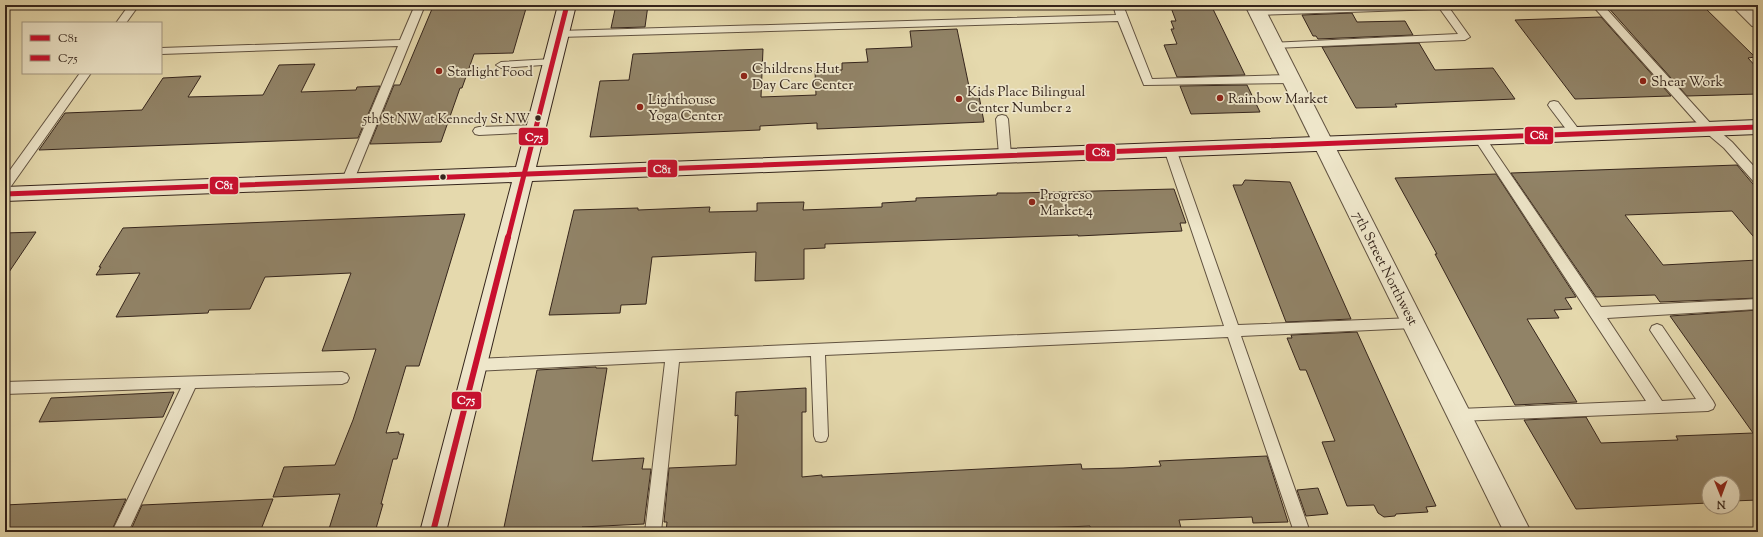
<svg xmlns="http://www.w3.org/2000/svg" width="1763" height="537" viewBox="0 0 1763 537" font-family="'Sorts Mill Goudy',serif">
<style>
.building{fill:#918367;stroke:#35251c}
.lines{fill:none;stroke-linecap:round;stroke-linejoin:round}
.lane-casing{stroke:#615240;stroke-width:2}
.street-casing{stroke:#615240;stroke-width:2}
.secondary-casing{stroke:#35251c;stroke-width:2}
.lane{fill:#eee6ca;fill-rule:evenodd}
.street{fill:#eee6ca;fill-rule:evenodd}
.secondary{fill:#eee6ca;fill-rule:evenodd}
.bus-1-casing{stroke:#eee6ca;stroke-width:8}
.bus-2-far1-casing{stroke:#eee6ca;stroke-width:8}
.bus-2-casing{stroke:#eee6ca;stroke-width:10}
.bus-1{stroke:#c8102e;stroke-width:5}
.bus-2-far1{stroke:#c8102e;stroke-width:5}
.bus-2{stroke:#c8102e;stroke-width:6}
.poi-dot{fill:#8f2418;stroke:#eee6ca;stroke-width:1.5}
.bus-dot{fill:#35251c;stroke:#eee6ca;stroke-width:1.5}
.labels{text-anchor:middle;stroke-width:3.5;stroke-linejoin:round;paint-order:stroke}
.bus-label{font-size:13px;fill:#35251c;stroke:#eee6ca;text-anchor:end}
.poi-label{font-size:14px;fill:#35251c;stroke:#eee6ca;text-anchor:start}
.street-label{font-size:14px;fill:#35251c;stroke:#eee6ca}
.line-badge{stroke:#eee6ca;stroke-width:1.5}
.badge-label{font-size:11px;text-anchor:middle;font-weight:bold;fill:#fff}
</style>
<rect width="100%" height="100%" fill="#e5d9ad"/>
<filter id="stains"><feTurbulence type="fractalNoise" baseFrequency=".005" numOctaves="4"/><feColorMatrix values="0 0 0 0 .2 0 0 0 0 .09 0 0 0 0 .02 0 0 0 .5 -.17"/></filter>
<radialGradient id="worn" r=".72"><stop offset=".6" stop-color="#630" stop-opacity="0"/><stop offset="1" stop-color="#630" stop-opacity=".3"/></radialGradient>
<g class="building">
<path d="M484,5H527L513,53L474,54L462,88H460L441,142L370,144L394,85H400L432,9L484,6Z"/>
<path d="M616,5H648L645,27L611,28Z"/>
<path d="M1170,5H1211L1245,75L1177,77L1164,45L1177,44L1171,29H1174L1171,21H1176Z"/>
<path d="M1606,5H1702L1755,57L1748,58L1758,69V94L1687,96Z"/>
<path d="M1352,13L1357,22L1405,21L1413,35L1318,39L1316,36H1313L1302,15Z"/>
<path d="M1601,17L1671,96L1575,99L1515,20Z"/>
<path d="M957,29L971,96H979L984,122L817,129V123L760,126V130L590,137L600,81L629,80L633,54L763,49L761,97L816,95L815,71L842,70V63L868,62L866,49L912,47L910,31Z"/>
<path d="M1419,43L1435,70L1493,68L1515,99L1395,104L1397,107L1356,108L1322,47Z"/>
<path d="M315,64L301,92L356,90L357,87L380,86L358,138L39,150L65,113L142,110L163,78L201,76L188,97L263,95L279,65Z"/>
<path d="M1247,85L1260,112L1191,114L1180,86Z"/>
<path d="M1737,165L1758,190V242L1732,211L1625,215L1663,265L1758,260V298L1660,302L1655,295L1596,297L1511,173Z"/>
<path d="M1496,174L1576,297L1565,298L1572,309L1554,310L1559,318L1527,319L1577,402L1515,405L1435,254H1437L1395,178Z"/>
<path d="M1245,180L1290,182L1351,319L1286,322L1233,185H1242Z"/>
<path d="M1174,189L1186,223H1180L1182,231L1078,236V235L825,244V248L804,249V279L755,281L756,252L652,257L646,304L621,305L620,313L549,315L574,210L638,208V210L710,207L709,212L757,211V203L804,202L803,210L882,207V203L916,201V198L997,195V193H1017Z"/>
<path d="M465,214L419,366H406L386,433L399,432V434H404L397,459H393L381,504H383L375,532H328L340,494L273,497L284,467L335,465L353,420L376,349L322,351L351,273L265,277L250,309L209,310L208,313L116,317L140,273L96,275L101,267H99L123,228Z"/>
<path d="M36,232L5,278V233Z"/>
<path d="M1758,310V500L1733,501V483H1709V503L1576,509L1524,420L1586,417L1601,443L1678,440L1676,436L1753,433L1670,316Z"/>
<path d="M1357,332L1436,506L1426,507L1428,512L1396,514L1395,516L1384,517L1378,513L1374,505L1347,506L1322,442L1335,441L1306,370H1300L1287,338H1292L1291,335Z"/>
<path d="M596,367V368H607L592,461L644,458L642,469H651L644,524L582,527L581,532H503L537,370Z"/>
<path d="M806,388V412H802V477L822,475V477L1081,464L1082,469L1123,468L1161,466L1159,461L1267,456L1288,522L1253,523L1252,517L1179,520L1181,528L1100,532H1091L1090,526L1017,529V532H666L667,522H664L669,468L736,465L738,415L735,416L736,392Z"/>
<path d="M174,392L163,417L39,422L51,398Z"/>
<path d="M1318,488L1328,514L1306,516L1297,490Z"/>
<path d="M126,499L111,532H5V505Z"/>
<path d="M273,499L260,532H130L142,505Z"/>
</g>
<g class="lines">
<defs>
<g id="lane">
<path d="M129,5H139L126,23H116Z"/>
<path d="M415,5H425L354,180L352,183L348,184L344,183L342,180L398,46L161,54V48L400,40Z"/>
<path d="M1113,5H1123L1152,79L1291,75L1296,79L1291,83L1144,85L1118,21L559,37L554,34L559,31L1116,15Z"/>
<path d="M1383,5H1485L1480,8L1450,9L1470,37L1465,40L1274,48L1270,47L1269,45L1270,43L1458,34L1440,9L1257,15L1252,12L1257,9Z"/>
<path d="M1592,5H1603L1712,125L1732,142L1758,171V183L1754,182L1724,148L1704,131Z"/>
<path d="M552,59L556,60L557,62L556,64L501,68L496,65L501,62Z"/>
<path d="M80,73H91L9,189L5,190V177Z"/>
<path d="M1554,101L1558,102L1580,131L1582,134L1580,137H1572L1550,108L1548,105L1550,102Z"/>
<path d="M1002,115L1006,116L1008,119L1011,155L1009,158H1001L999,155L996,119L998,116Z"/>
<path d="M535,125L539,126L541,129L539,132L479,135L475,134L473,131L475,128L479,127Z"/>
<path d="M1479,133L1483,134L1601,307L1758,299V309L1607,318L1662,401L1696,399L1650,330L1652,326L1657,324L1662,326L1713,401L1715,405L1713,409L1708,411L1459,421L1454,419L1452,415L1454,411L1459,409L1646,401L1475,140L1473,137L1475,134Z"/>
<path d="M1170,145L1174,146L1176,149L1238,325L1413,318L1418,319L1420,323L1418,327L1413,328L1241,336L1310,532H1294L1228,337L825,355L828,436L826,441L821,442L816,441L814,436L811,356L679,362L661,532H645L665,362L475,371L470,369L468,365L470,361L475,359L1224,326L1164,149L1166,146Z"/>
<path d="M342,372L347,374L349,378L347,382L342,384L195,388L128,532H112L181,388L5,394V382Z"/>
</g>
<g id="street">
<path d="M1245,5H1263L1531,532H1504Z"/>
<path d="M1731,5H1750L1758,13V27L1752,26Z"/>
</g>
<path id="secondary" d="M558,5H576L536,167L1758,120V134L532,181L446,532H420L512,182L5,201V187L516,167Z"/>
</defs>
<use href="#lane" class="lane-casing"/>
<use href="#street" class="street-casing"/>
<use href="#secondary" class="secondary-casing"/>
<use href="#lane" class="lane"/>
<use href="#street" class="street"/>
<use href="#secondary" class="secondary"/>
<defs>
<path id="bus-1" d="M5,194L1758,127"/>
<path id="bus-2-far1" d="M508,238L567,5"/>
<path id="bus-2" d="M433,532L508,237"/>
</defs>
<use href="#bus-1" class="bus-1-casing"/>
<use href="#bus-2-far1" class="bus-2-far1-casing"/>
<use href="#bus-2" class="bus-2-casing"/>
<use href="#bus-1" class="bus-1"/>
<use href="#bus-2-far1" class="bus-2-far1"/>
<use href="#bus-2" class="bus-2"/>
</g>
<g class="poi-dot">
<circle cx="439" cy="71" r="4"/>
<circle cx="744" cy="76" r="4"/>
<circle cx="1643" cy="81" r="4"/>
<circle cx="1220" cy="98" r="4"/>
<circle cx="959" cy="99" r="4"/>
<circle cx="640" cy="107" r="4"/>
<circle cx="1032" cy="202" r="4"/>
</g>
<g class="bus-dot">
<circle cx="538" cy="118" r="3.5"/>
<circle cx="443" cy="177" r="3.5"/>
</g>
<g class="labels">
<g class="bus-label">
<text x="530" y="123">5th St NW at Kennedy St NW</text>
</g>
<g class="poi-label">
<text x="752" y="73">Childrens Hut<tspan x="752" dy="16">Day Care Center</tspan></text>
<text x="447" y="76">Starlight Food</text>
<text x="1651" y="86">Shear Work</text>
<text x="967" y="96">Kids Place Bilingual<tspan x="967" dy="16">Center Number 2</tspan></text>
<text x="1228" y="103">Rainbow Market</text>
<text x="648" y="104">Lighthouse<tspan x="648" dy="16">Yoga Center</tspan></text>
<text x="1040" y="199">Progreso<tspan x="1040" dy="16">Market 4</tspan></text>
</g>
<g class="street-label">
<text transform="translate(1386 268) rotate(63)" y="5">7th Street Northwest</text>
</g>
</g>
<g class="line-badge">
<rect x="1524" y="126" width="30" height="19" rx="4" fill="#c8102e"/>
<rect x="518" y="127" width="31" height="19" rx="4" fill="#c8102e"/>
<rect x="1085" y="143" width="31" height="19" rx="4" fill="#c8102e"/>
<rect x="647" y="159" width="31" height="19" rx="4" fill="#c8102e"/>
<rect x="209" y="176" width="30" height="19" rx="4" fill="#c8102e"/>
<rect x="451" y="391" width="31" height="19" rx="4" fill="#c8102e"/>
</g>
<g class="badge-label">
<text x="1539" y="139">C81</text>
<text x="534" y="141">C75</text>
<text x="1101" y="156">C81</text>
<text x="662" y="173">C81</text>
<text x="224" y="189">C81</text>
<text x="466" y="404">C75</text>
</g>
<rect width="1763" height="537" fill="none" stroke="#e5d9ad" stroke-width="20"/>
<rect x="6" y="6" width="1751" height="525" fill="none" stroke="#35251c" stroke-width="2"/>
<rect x="10" y="10" width="1743" height="517" fill="none" stroke="#35251c"/>
<rect x="22" y="22" width="140" height="52" fill="#eee6ca" stroke="#a49984"/>
<rect x="30" y="35" width="20" height="6" fill="#c8102e" stroke="#a49984"/>
<text x="58" y="42" font-size="12" fill="#35251c">C81</text>
<rect x="30" y="55" width="20" height="6" fill="#c8102e" stroke="#a49984"/>
<text x="58" y="62" font-size="12" fill="#35251c">C75</text>
<g transform="translate(1721 495) rotate(179)"><circle r="19" fill="#eee6ca" stroke="#a49984"/>
<path d="M0-3L7 15L0 10L-7 15Z" fill="#8f2418"/>
<text y="-6" font-size="11" font-weight="bold" text-anchor="middle" fill="#35251c">N</text>
</g>
<rect width="100%" height="100%" filter="url(#stains)"/>
<rect width="100%" height="100%" fill="url(#worn)"/>
</svg>
